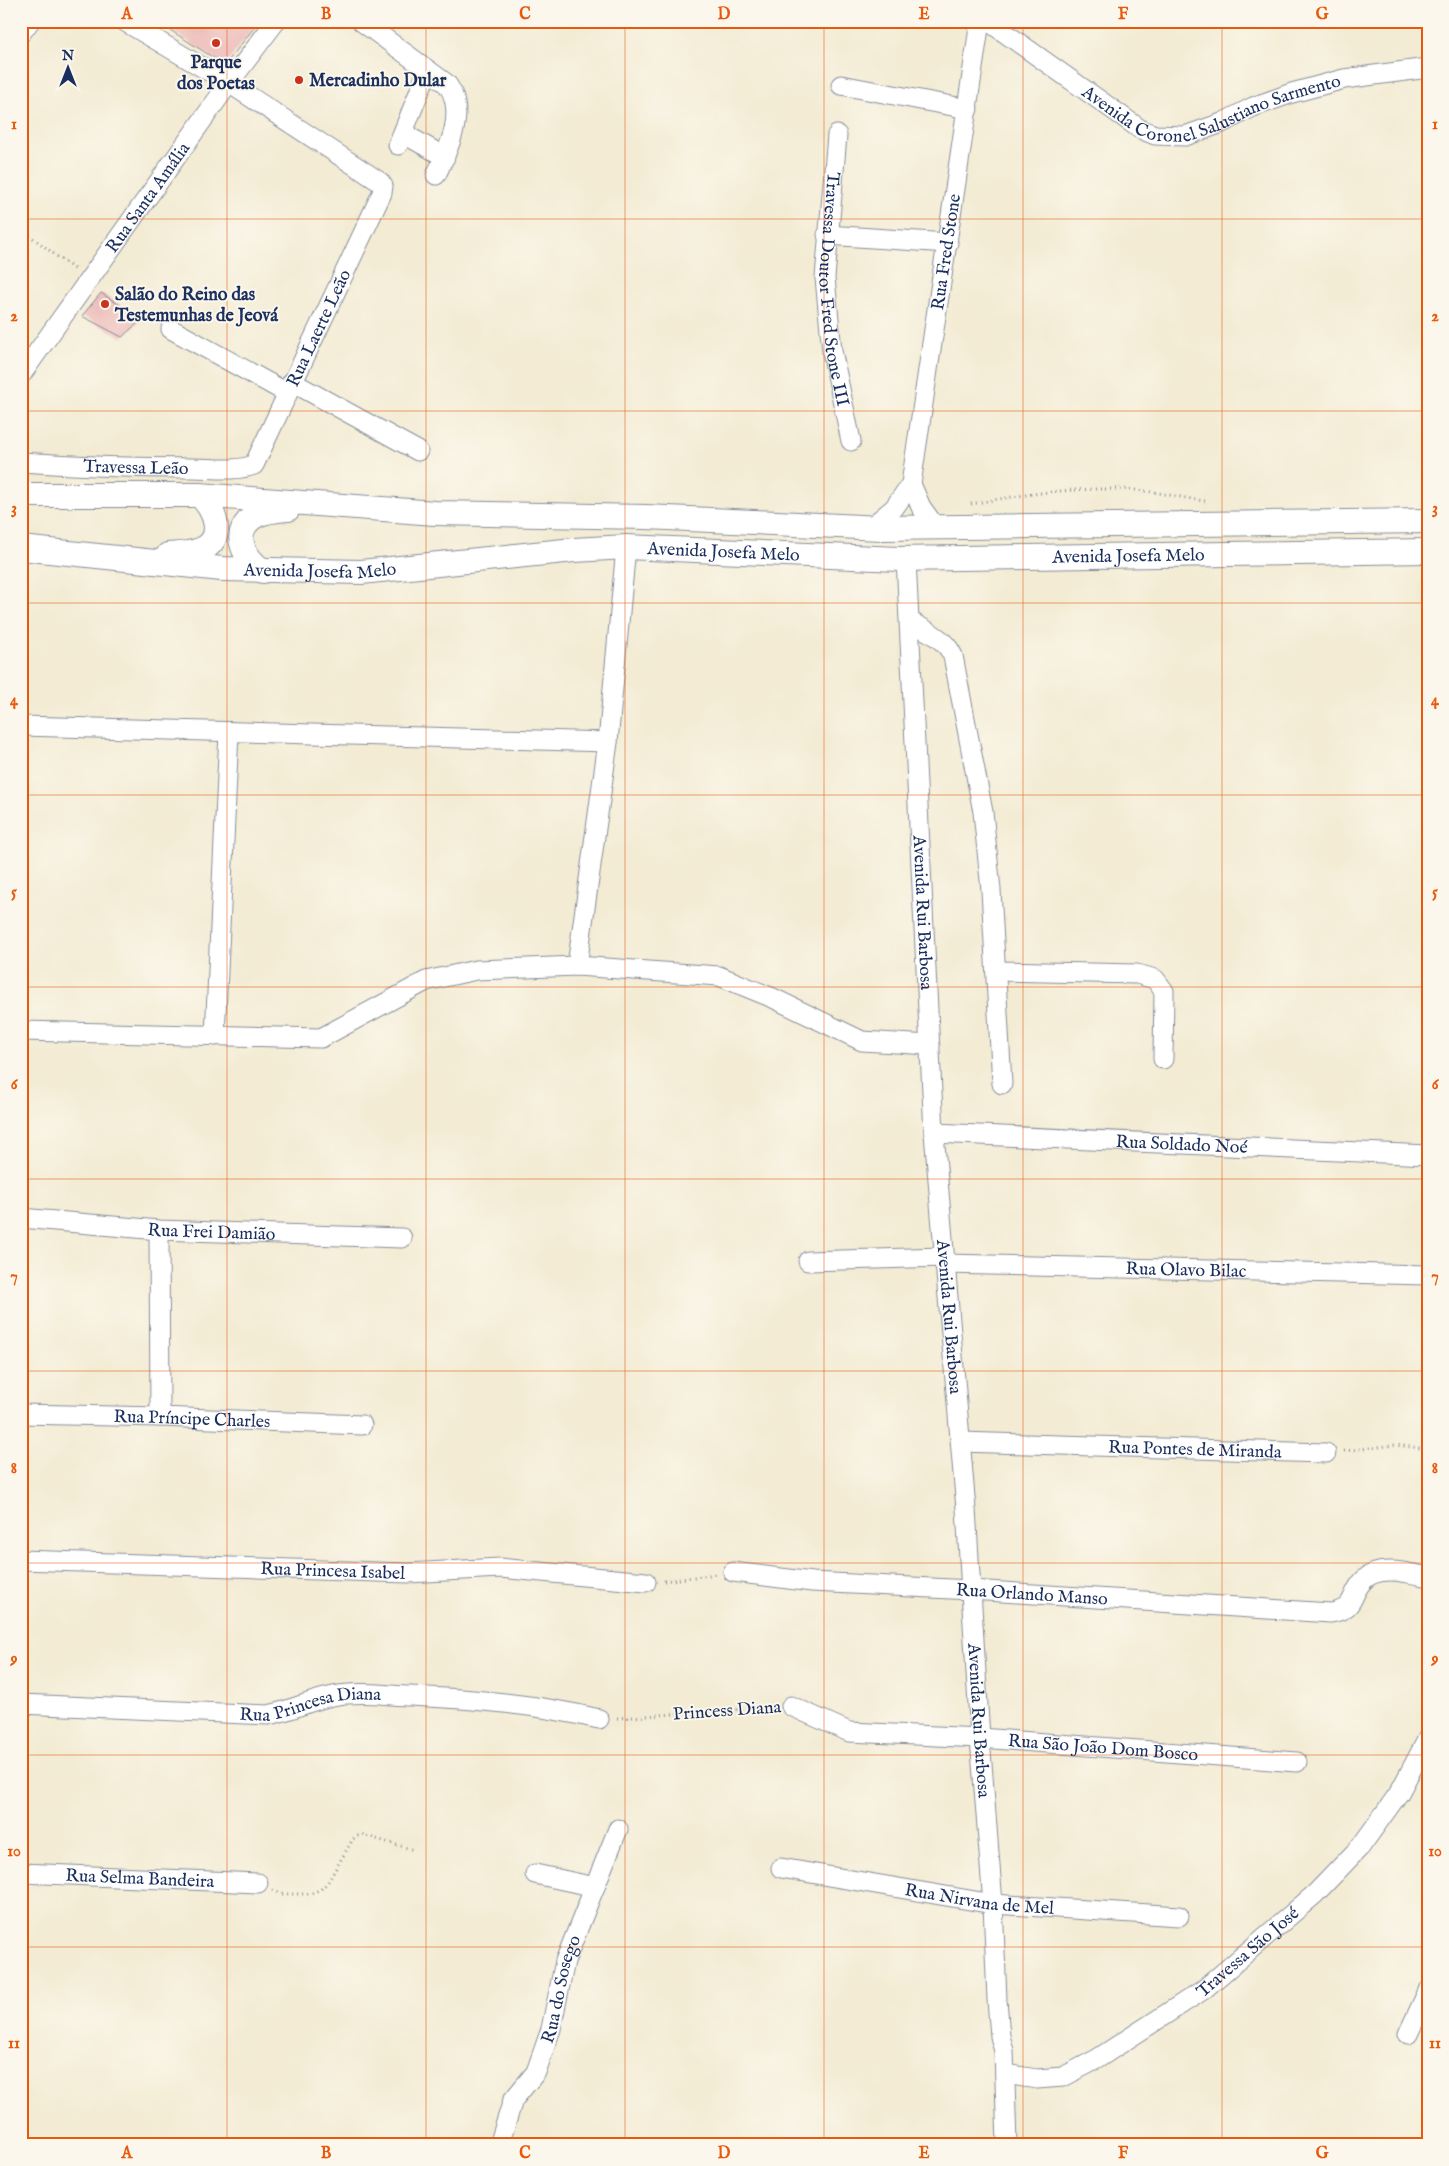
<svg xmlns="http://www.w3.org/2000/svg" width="1449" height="2166" viewBox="0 0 1449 2166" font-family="'IM FELL English',serif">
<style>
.building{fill:#ecb3b2}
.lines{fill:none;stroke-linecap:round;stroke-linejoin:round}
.minor-casing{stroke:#878d98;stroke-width:21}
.major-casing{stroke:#878d98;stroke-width:26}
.path{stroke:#878d98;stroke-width:3;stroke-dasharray:1 4;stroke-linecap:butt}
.minor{stroke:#fff;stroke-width:19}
.major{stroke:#fff;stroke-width:24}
.grid{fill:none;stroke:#e8590c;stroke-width:1;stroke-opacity:0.55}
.poi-dot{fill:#c8321e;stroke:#fbf7ec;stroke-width:2}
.labels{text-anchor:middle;stroke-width:4;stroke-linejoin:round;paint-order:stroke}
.poi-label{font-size:18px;font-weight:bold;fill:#1b2f5e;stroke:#fbf7ec;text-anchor:start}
.street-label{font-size:18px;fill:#1b2f5e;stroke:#fbf7ec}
.neatline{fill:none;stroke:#e8590c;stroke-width:2}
.grid-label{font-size:16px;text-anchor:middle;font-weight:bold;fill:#e8590c}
</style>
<rect width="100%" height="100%" fill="#fbf7ec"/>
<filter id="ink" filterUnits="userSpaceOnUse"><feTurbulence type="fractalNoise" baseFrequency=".02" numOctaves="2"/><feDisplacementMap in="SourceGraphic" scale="10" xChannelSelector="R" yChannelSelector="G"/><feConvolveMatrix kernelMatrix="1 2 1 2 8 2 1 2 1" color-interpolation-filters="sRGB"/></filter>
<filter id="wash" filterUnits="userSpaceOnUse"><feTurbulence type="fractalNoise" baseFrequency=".0096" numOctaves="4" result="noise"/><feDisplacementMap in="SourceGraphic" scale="20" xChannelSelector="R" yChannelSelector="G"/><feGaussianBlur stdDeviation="1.12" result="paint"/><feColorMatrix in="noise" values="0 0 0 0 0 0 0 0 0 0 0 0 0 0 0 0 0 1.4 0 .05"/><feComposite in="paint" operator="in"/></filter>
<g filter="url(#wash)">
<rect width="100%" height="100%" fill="#f3ebd3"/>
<g id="blocks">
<g class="building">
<path d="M156,21H259L225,65Z"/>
<path d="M101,293L142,319L122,337L82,316Z"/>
</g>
</g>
</g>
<g filter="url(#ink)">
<use href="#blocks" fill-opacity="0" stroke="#878d98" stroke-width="1"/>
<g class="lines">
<defs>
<g id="minor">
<path d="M361,21L447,84C467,112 449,148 436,175"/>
<path id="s1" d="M988,21L1140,129L1155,135L1185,136L1222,123L1253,107L1292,93L1344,79L1428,68"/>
<path d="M21,33L30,21"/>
<path d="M841,85L968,109"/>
<path d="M404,134L445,157"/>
<path id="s2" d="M837,135L825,278L832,351L851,441"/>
<path d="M398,145L428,70"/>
<path d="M827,235L948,243"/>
<path d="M171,329L287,393"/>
<path id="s3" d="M21,375L229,83L276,21"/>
<path d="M292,382L418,451"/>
<path id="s4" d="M21,462C78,466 136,468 193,468C212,468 235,472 254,465L382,193L383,186L380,182L229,83L124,21"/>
<path d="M911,484L921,507L937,529"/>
<path id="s5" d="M871,527L894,508L911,484L980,21"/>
<path id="s6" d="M906,559L934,1133L966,1509L980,1738L993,1904L997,2000L1000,2036L1004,2051L1007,2145"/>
<path d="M910,621C926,631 945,638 953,656L983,812L991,890L1002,1084"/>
<path d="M21,726L608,742"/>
<path d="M577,966L608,742L626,547"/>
<path d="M996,971L1137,974L1155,979L1164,991L1163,1059"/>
<path d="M21,1031L321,1038L426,981L476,970L577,966L719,976L773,998L862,1041L930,1045"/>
<path d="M215,1036L229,732"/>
<path id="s7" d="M934,1133L1428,1155"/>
<path id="s8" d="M21,1218L159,1230L402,1238"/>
<path d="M159,1230L160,1417"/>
<path d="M808,1261L944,1257"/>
<path id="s9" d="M944,1264L1428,1275"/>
<path id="s10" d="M21,1414L160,1417L362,1425"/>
<path id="s11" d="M961,1442L1326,1453"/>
<path id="s12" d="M21,1560L408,1573L500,1568L646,1582"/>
<path id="s13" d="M733,1572L812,1582L971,1590L1331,1613C1357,1608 1349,1596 1363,1581C1377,1564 1409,1573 1428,1577"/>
<path id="s14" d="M21,1704L268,1715C290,1711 311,1700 333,1696C358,1691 385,1695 410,1696C473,1699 536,1704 599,1719"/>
<path id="s15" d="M791,1706L849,1732L980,1738L1297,1762"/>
<path id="s16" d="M781,1868L993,1904L1179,1916"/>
<path id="s17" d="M21,1873L258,1883"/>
<path d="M535,1874L595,1887"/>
<path d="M1408,2034L1428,1991"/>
<path id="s18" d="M1005,2074L1037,2079L1063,2077L1097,2059L1203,1990L1315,1894L1361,1846L1399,1793L1428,1738"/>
<path id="s19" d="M499,2145L513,2100L536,2072L551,2029L565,1961L618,1829"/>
</g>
<g id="major">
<path d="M21,495H199L435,513L646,517L882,528L1428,521"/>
<path id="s20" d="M21,548L222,569L361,572L574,550L626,547L898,559L1428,551"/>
<path d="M168,555C178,554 190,554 200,550C227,541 215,508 199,495"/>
<path d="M263,571C243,557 229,530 257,515C266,511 278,510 288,509"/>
</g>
</defs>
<use href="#minor" class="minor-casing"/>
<use href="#major" class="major-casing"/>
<g class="path">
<path d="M29,235L74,269"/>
<path d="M971,504C1019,495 1068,488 1117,489C1146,489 1176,497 1205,501"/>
<path d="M1344,1451L1395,1445L1428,1449"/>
<path d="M664,1581L717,1574"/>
<path d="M617,1718L775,1707"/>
<path d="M273,1890L282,1894H310L321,1889L328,1882L353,1839L357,1836L363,1835L414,1850"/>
</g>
<use href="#minor" class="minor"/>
<use href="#major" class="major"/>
</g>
</g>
<path class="grid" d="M227,21V2145M426,21V2145M625,21V2145M824,21V2145M1023,21V2145M1222,21V2145M21,219H1428M21,411H1428M21,603H1428M21,795H1428M21,987H1428M21,1179H1428M21,1371H1428M21,1563H1428M21,1755H1428M21,1947H1428"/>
<g class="poi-dot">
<circle cx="216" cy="43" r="5"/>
<circle cx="299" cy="80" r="5"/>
<circle cx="105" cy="304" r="5"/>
</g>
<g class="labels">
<g class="poi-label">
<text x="216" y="68" text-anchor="middle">Parque<tspan x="216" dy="21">dos Poetas</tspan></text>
<text x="309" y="86">Mercadinho Dular</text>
<text x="115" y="300">Salão do Reino das<tspan x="115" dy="21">Testemunhas de Jeová</tspan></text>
</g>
<g class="street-label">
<text dy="6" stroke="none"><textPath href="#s1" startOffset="258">Avenida Coronel Salustiano Sarmento</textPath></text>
<text dy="6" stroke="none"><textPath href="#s3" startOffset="218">Rua Santa Amália</textPath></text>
<text dy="6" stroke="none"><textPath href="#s5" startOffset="294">Rua Fred Stone</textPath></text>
<text dy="6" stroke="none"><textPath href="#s2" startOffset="155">Travessa Doutor Fred Stone III</textPath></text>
<text dy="6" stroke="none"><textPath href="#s4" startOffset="385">Rua Laerte Leão</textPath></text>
<text dy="6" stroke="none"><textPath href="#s4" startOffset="115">Travessa Leão</textPath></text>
<text dy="6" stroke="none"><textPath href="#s20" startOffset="705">Avenida Josefa Melo</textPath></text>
<text dy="6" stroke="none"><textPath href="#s20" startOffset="1110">Avenida Josefa Melo</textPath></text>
<text dy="6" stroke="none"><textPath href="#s20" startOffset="300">Avenida Josefa Melo</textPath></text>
<text dy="6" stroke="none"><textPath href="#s6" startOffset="354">Avenida Rui Barbosa</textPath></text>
<text dy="6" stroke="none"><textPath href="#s7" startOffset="248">Rua Soldado Noé</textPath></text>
<text dy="6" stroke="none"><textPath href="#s8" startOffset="191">Rua Frei Damião</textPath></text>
<text dy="6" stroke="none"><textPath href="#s9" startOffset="242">Rua Olavo Bilac</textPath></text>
<text dy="6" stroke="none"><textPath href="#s6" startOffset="759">Avenida Rui Barbosa</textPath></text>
<text dy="6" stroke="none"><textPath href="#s10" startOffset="171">Rua Príncipe Charles</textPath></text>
<text dy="6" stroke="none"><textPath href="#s11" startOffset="234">Rua Pontes de Miranda</textPath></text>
<text dy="6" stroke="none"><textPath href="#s12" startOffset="312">Rua Princesa Isabel</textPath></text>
<text dy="6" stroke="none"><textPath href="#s13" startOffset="300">Rua Orlando Manso</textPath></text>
<text dy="6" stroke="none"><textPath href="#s14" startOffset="291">Rua Princesa Diana</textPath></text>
<text transform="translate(727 1710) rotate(-4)" y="6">Princess Diana</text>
<text dy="6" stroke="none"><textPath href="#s6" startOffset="1164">Avenida Rui Barbosa</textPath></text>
<text dy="6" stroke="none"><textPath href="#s15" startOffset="318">Rua São João Dom Bosco</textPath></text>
<text dy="6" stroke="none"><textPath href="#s17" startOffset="119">Rua Selma Bandeira</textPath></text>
<text dy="6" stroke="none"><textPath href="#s16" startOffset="201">Rua Nirvana de Mel</textPath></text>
<text dy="6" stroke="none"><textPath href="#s18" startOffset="282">Travessa São José</textPath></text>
<text dy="6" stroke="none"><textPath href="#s19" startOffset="170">Rua do Sosego</textPath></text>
</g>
</g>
<rect width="1449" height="2166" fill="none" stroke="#fbf7ec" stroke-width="55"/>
<g transform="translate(68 68)" stroke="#fbf7ec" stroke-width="4" paint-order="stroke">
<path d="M0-4L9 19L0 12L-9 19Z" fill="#1b2f5e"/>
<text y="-8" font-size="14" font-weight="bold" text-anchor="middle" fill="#1b2f5e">N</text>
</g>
<rect x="28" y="28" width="1394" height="2110" class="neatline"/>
<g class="grid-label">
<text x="127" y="19">A</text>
<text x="326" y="19">B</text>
<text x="525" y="19">C</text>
<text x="724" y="19">D</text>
<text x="924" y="19">E</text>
<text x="1123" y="19">F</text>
<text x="1322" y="19">G</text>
<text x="14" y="129">1</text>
<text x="1435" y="129">1</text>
<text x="14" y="321">2</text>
<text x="1435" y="321">2</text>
<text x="14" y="513">3</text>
<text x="1435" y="513">3</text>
<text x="14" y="705">4</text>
<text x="1435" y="705">4</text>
<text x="14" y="897">5</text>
<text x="1435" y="897">5</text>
<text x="14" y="1089">6</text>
<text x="1435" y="1089">6</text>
<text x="14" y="1281">7</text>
<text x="1435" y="1281">7</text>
<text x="14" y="1473">8</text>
<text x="1435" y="1473">8</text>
<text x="14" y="1664">9</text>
<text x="1435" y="1664">9</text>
<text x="14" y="1856">10</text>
<text x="1435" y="1856">10</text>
<text x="14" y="2048">11</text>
<text x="1435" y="2048">11</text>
<text x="127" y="2158">A</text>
<text x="326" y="2158">B</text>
<text x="525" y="2158">C</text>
<text x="724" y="2158">D</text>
<text x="924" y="2158">E</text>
<text x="1123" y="2158">F</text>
<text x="1322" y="2158">G</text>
</g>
</svg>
